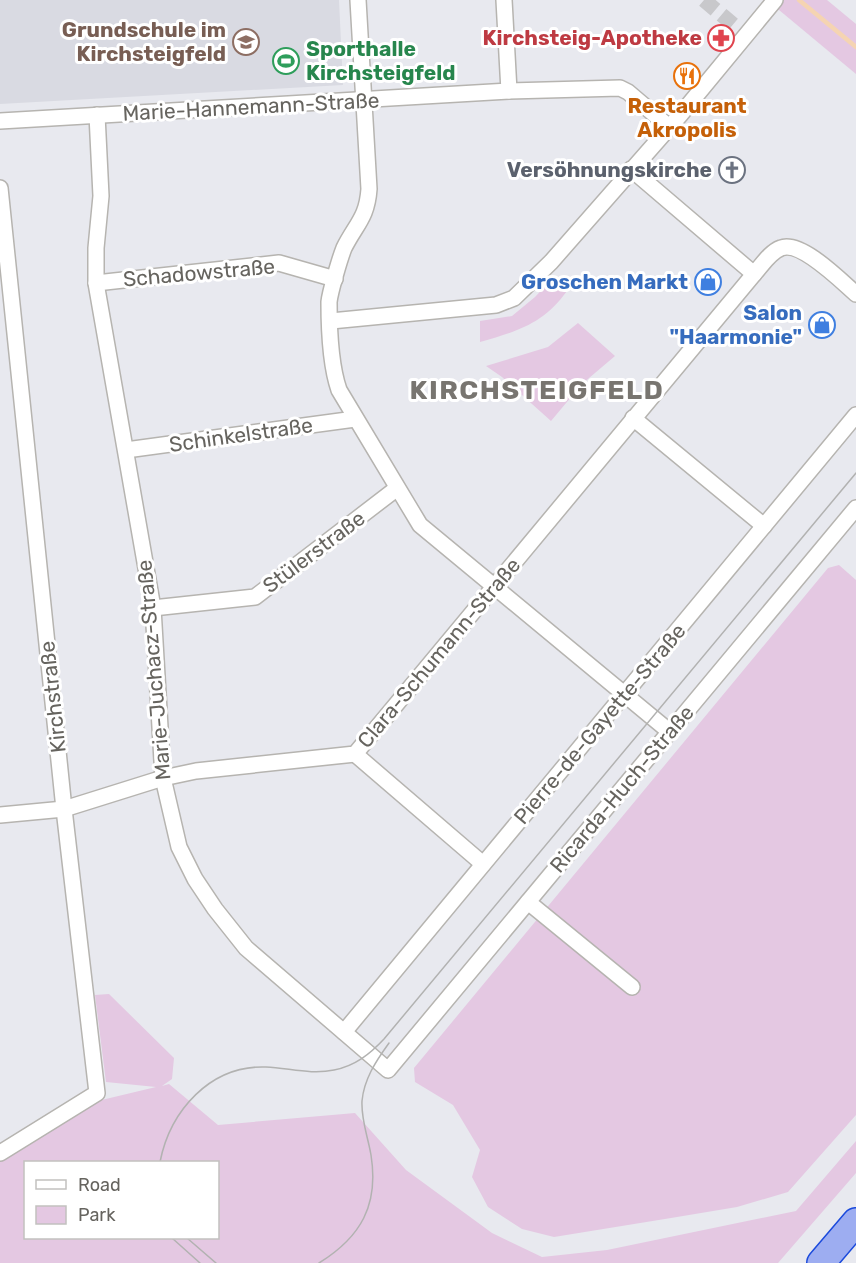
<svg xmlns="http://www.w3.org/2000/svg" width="856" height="1263" viewBox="0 0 856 1263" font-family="Rubik,sans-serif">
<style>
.education{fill:#d9dae2}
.green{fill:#e4c8e2;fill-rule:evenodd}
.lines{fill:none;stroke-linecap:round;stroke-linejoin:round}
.stream{stroke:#f5d4b2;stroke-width:4.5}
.minor-tunnel{stroke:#c8c8cb;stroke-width:15;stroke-dasharray:15 8;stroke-linecap:butt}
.minor-casing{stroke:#b6b4b0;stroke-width:18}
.motorway-casing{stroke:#1b4adc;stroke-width:30}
.minor{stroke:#fff;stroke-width:15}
.motorway{stroke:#9dadf1;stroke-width:27}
.tram{stroke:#b2b2b1;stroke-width:1.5}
.labels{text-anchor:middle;stroke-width:6;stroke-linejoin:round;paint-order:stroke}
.education-label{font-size:21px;font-weight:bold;fill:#785e54;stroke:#fff;text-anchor:end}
.health-label{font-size:21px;font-weight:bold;fill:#be3a42;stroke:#fff;text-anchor:end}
.leisure-label{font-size:21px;font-weight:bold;fill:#27864d;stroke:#fff;text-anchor:start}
.food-label{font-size:21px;font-weight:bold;fill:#c56008;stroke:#fff}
.street-label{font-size:21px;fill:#66645f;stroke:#fff}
.worship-label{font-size:21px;font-weight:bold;fill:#5b616d;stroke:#fff;text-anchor:end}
.shop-label{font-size:21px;font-weight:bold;fill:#366cbe;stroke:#fff;text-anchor:end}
.district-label{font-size:27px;font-weight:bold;letter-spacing:1.5px;fill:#787570;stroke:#fff}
</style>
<rect width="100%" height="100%" fill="#e8e9ef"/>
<path class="education" d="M0,0H339L343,85L0,104Z"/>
<g class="green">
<path d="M767,0H827L856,24V74Z"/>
<path d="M553,278L567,291C543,324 518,331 480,342V321L512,316L535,297Z"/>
<path d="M578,323L615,356L582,384L551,421L502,377L486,366L548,347Z"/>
<path d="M839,565L856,580V1115L788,1192L737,1207L671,1218L554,1237L522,1229L488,1207L472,1177L480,1150L453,1105L415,1082L414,1068L828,568Z"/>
<path d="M109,994L174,1058L172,1079L162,1086L169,1084L218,1125L355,1113L406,1170L492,1233L542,1257L607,1250L796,1211L856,1141V1173L778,1263H0V1159L89,1103L156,1087L106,1082L95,995ZM26,1162H218V1238H26Z"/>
</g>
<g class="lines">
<path class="stream" d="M799,0L856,47"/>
<path class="minor-tunnel" d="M704,0L736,27"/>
<defs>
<g id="minor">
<path d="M358,0L369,189C367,218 356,224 344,248C340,258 330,292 329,302C329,327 331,367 339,390L420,525L670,732"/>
<path d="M504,0L509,91"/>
<path d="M97,115L101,196L96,248V283L153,608L163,778L179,847L195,879L215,909L246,948L388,1070L856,508"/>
<path d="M0,121L509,91L620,88L628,92L668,126"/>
<path d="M631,169L754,274C762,265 770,252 781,248C801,240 841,281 856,294"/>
<path d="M0,188L64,809L97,1093L0,1153"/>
<path d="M96,283L279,263L335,279"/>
<path d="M331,321L496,305L514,298L551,262L681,114L775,0"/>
<path d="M633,418L764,526"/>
<path d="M126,450L355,419"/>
<path d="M153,608L255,597L396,489"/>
<path d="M355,754L483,864"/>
<path d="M0,815L64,809L163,778L196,771L355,754L754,274"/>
<path d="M528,902L632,987"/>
<path d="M344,1032L856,415"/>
</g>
<path id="motorway" d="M821,1263L856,1222"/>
</defs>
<use href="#minor" class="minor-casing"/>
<use href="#motorway" class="motorway-casing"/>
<use href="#minor" class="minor"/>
<use href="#motorway" class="motorway"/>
<g class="tram">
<path d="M160,1162C170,1111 210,1065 266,1067C289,1068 311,1075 334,1070C355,1066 370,1054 384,1039L856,473"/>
<path d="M172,1238L200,1263"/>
<path d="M187,1238L216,1263"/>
<path d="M319,1263C361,1237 379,1205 371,1155C368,1137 361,1120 362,1101C364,1079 376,1061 389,1043"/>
</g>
</g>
<defs>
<symbol id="pharmacy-ring" viewBox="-11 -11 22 22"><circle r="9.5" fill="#fff" stroke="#e0444e" stroke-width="1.5"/><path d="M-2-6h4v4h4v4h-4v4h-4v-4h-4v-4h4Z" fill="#e0444e"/></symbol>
<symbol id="school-ring" viewBox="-11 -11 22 22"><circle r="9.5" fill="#fff" stroke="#8d6e63" stroke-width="1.5"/><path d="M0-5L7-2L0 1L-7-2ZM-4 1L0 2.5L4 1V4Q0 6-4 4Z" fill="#8d6e63"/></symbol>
<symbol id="stadium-ring" viewBox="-11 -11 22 22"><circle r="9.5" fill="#fff" stroke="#2e9e5b" stroke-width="1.5"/><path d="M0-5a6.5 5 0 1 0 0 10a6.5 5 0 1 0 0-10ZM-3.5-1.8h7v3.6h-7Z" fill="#2e9e5b"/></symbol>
<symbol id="restaurant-ring" viewBox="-11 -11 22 22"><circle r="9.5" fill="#fff" stroke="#e8710a" stroke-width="1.5"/><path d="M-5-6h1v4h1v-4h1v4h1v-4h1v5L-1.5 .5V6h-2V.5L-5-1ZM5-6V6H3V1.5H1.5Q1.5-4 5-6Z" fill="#e8710a"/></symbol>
<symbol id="church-ring" viewBox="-11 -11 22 22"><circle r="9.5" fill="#fff" stroke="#6b7280" stroke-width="1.5"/><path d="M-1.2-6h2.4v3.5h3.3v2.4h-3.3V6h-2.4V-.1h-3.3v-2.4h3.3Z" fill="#6b7280"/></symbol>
<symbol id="shop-ring" viewBox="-11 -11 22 22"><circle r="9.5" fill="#fff" stroke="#3f7fe0" stroke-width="1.5"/><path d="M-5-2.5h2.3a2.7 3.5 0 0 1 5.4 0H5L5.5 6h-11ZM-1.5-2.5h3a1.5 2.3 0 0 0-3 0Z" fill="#3f7fe0"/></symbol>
</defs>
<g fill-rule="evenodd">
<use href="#pharmacy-ring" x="706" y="23" width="30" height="30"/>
<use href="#school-ring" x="231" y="27" width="30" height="30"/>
<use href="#stadium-ring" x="271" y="46" width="30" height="30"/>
<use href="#restaurant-ring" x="672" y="61" width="30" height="30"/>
<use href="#church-ring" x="717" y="155" width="30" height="30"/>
<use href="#shop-ring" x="693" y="267" width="30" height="30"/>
<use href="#shop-ring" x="807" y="310" width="30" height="30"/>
</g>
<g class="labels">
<g class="education-label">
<text x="226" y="37">Grundschule im<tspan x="226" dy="24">Kirchsteigfeld</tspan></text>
</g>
<g class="health-label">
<text x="702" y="45">Kirchsteig-Apotheke</text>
</g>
<g class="leisure-label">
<text x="306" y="56">Sporthalle<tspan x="306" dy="24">Kirchsteigfeld</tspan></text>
</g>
<g class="food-label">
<text x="687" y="113">Restaurant<tspan x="687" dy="24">Akropolis</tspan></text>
</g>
<g class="street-label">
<text transform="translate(251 107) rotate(-3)" y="7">Marie-Hannemann-Straße</text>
<text transform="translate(199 273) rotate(-5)" y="7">Schadowstraße</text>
<text transform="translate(241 435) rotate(-8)" y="7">Schinkelstraße</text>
<text transform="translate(314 552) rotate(-37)" y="7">Stülerstraße</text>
<text transform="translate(439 653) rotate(-50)" y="7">Clara-Schumann-Straße</text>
<text transform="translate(154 670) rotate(-95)" y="7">Marie-Juchacz-Straße</text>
<text transform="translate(53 697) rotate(-96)" y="7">Kirchstraße</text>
<text transform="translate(600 724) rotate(-50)" y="7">Pierre-de-Gayette-Straße</text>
<text transform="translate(622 789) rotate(-50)" y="7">Ricarda-Huch-Straße</text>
</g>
<g class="worship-label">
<text x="712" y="177">Versöhnungskirche</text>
</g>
<g class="shop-label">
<text x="688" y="289">Groschen Markt</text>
<text x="802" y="320">Salon<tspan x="802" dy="24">"Haarmonie"</tspan></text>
</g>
<g class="district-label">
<text x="537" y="399">KIRCHSTEIGFELD</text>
</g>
</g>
<rect x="24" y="1161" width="195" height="78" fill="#ffffff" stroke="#c2c1bf" stroke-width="1.5"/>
<rect x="36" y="1180" width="30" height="9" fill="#ffffff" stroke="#c2c1bf" stroke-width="1.5"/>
<text x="78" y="1191" font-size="18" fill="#66645f">Road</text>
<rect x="36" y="1206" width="30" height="18" fill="#e4c8e2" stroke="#c2c1bf" stroke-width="1.5"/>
<text x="78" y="1221" font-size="18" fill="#66645f">Park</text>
</svg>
